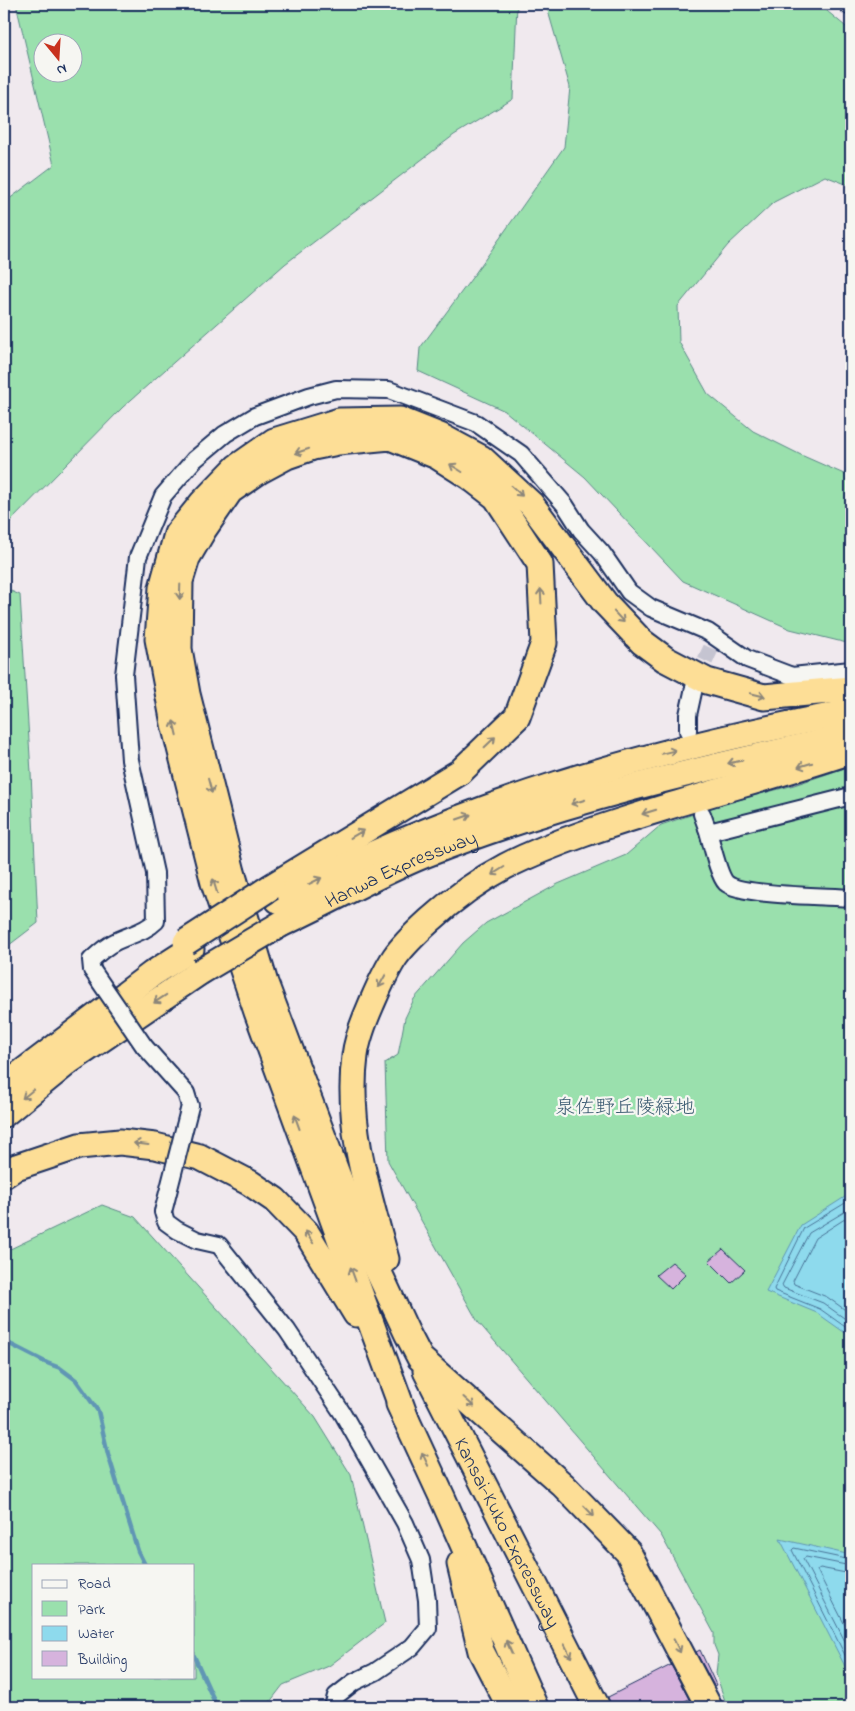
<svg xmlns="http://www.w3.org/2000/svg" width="855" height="1711" viewBox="0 0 855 1711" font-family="'Indie Flower','Klee One',sans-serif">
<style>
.green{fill:#9ae0ad;stroke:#5a8886;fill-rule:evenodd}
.water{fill:#8edaed;stroke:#6096b4}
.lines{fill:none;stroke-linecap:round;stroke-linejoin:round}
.shore{stroke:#497397;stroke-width:1}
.stream{stroke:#6096b4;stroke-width:4.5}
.building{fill:#d6b3dd;stroke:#1b2f5e}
.minor-tunnel{stroke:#c5c4d1;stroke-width:16;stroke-dasharray:16 8;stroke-linecap:butt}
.minor-casing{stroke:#1b2f5e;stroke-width:20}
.highway-casing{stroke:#1b2f5e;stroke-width:29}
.minor{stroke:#f6f6f2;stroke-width:16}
.highway{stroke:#fdde96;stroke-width:25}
.minor-bridge-casing{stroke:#1b2f5e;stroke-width:20;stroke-linecap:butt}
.highway-bridge-casing{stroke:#1b2f5e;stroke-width:29;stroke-linecap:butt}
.minor-bridge{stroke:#f6f6f2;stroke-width:16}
.highway-bridge{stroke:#fdde96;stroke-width:25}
.oneway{stroke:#8c867a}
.labels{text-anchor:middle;stroke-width:4.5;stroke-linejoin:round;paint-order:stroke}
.street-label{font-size:20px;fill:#1b2f5e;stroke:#f6f6f2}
.park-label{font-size:20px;fill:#3b5b72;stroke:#f6f6f2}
</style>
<rect width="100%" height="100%" fill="#f0e9ee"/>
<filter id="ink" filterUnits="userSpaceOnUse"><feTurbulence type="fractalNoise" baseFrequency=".02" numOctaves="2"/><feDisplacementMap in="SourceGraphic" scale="10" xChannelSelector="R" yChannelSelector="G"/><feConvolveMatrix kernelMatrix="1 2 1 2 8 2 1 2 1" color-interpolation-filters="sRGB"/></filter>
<g filter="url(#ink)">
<g class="green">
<path d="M16,4H517L513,99L454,135L285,264L123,407L4,528V203L54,165ZM42,42H72V72H42Z"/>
<path d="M546,4H822L827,11L851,31V186L825,176L774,202L728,245L678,306L679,342L708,394L753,431L801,455L844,474H851V644L790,629L683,581L585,477L505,411L418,371L420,348L474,275L564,147L570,87Z"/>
<path d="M4,588L20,595L31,773L38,923L4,949Z"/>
<path d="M851,766V1707H727L716,1674L718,1655L714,1645V1633L661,1535L478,1322L388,1161L385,1063L398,1055L405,1018L414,999L463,943L486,923L558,884L626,855L661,825L723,804L794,785Z"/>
<path d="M102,1205L135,1217L315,1417L351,1475L385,1623L329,1666L283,1685L266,1707H4V1252ZM34,1565H194V1677H34Z"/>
</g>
<g class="water">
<path d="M848,1195L851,1198V1337L817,1313L766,1292L801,1225Z"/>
<path d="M780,1539L851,1555V1678Z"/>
</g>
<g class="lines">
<g class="shore">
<path d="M851,1201L847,1202L804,1228L774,1289L775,1291L820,1309L851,1331"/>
<path d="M851,1208L809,1233L782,1285L784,1288L823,1303L851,1323"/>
<path d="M851,1215L815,1238L793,1281L794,1284L827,1297L851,1314"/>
<path d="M851,1560L794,1548L792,1550L851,1667"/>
<path d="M851,1566L806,1557L803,1559L851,1653"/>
<path d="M851,1574L820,1568L817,1570L851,1637"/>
</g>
<g class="stream">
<path d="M4,1341L47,1363L60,1368L76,1380L98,1411L108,1454L138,1551L145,1565"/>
<path d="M194,1656L217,1707"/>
</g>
</g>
<g class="building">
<path d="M723,1249L745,1270L731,1283L709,1261Z"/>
<path d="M672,1262L686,1274L671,1289L656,1275Z"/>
<path d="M700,1650L716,1685L714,1686L696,1652Z"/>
<path d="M671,1665L689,1699L673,1707H611L608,1697Z"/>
</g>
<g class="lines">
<path class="minor-tunnel" d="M695,683L711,648"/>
<defs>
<g id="minor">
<path d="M847,4L851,7"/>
<path d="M688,731V715L695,683"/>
<path d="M702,814L707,828L713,831L851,796"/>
<path d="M707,828C711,840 718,875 726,883C740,896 828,896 851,898"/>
<path d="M92,970L91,960C98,954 105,947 113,943C127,935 144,933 156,921L155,873L130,760L124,675L138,557L163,496L194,460L225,434L255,416L309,396L336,389L389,390L476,423L521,454L565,505L581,530L602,553L629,592L651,608L708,632L747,659L792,676L851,670"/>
<path d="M144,1046L186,1093L190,1106"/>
<path d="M163,1212L166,1222L177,1230L197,1240L219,1245L287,1330L343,1414L405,1523L421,1560L427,1600L428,1628L412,1647L375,1672L354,1682L336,1696L333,1707"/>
</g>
<g id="highway">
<path d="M271,887L460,772L517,717L544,643L540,564L496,497L470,477L437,456L390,437L338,442L313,447L287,456L259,471L230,491L204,529L187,558L180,581L179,649L187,694L232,872L265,983L354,1219L407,1333L420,1358L563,1485L628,1552L709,1707"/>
<path d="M278,900C458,805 652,749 851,712"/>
<path id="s1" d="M281,924C329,902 375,875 424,855C561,801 703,768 846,737"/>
<path d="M4,1086L152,974L191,949"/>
<path d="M4,1114L68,1062L200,972"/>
<path d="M4,1175L16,1167L79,1146L120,1142L155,1146L200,1157L250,1183L275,1200L306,1232L356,1314"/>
<path d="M386,1259C368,1193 346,1125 355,1056C357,1039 364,1021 371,1005C378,989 385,972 395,957C404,944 417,932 429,921C452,900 479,880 506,866C558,840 618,822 673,805C732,787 792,771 851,751"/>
<path id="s2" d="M426,1371L597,1707"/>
<path d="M399,1404L443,1499L535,1707"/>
<path d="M406,1419L257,1012L214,883L174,724L158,639L162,588L177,534L203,502L237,467L274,441L339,421L400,420L440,436L481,458L531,504L605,603L642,642L665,659L707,681L764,697L851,689"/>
<path d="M460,1564L481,1651L510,1707"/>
</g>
</defs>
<use href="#minor" class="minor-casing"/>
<use href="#highway" class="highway-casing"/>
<use href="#minor" class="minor"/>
<use href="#highway" class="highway"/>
<defs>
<g id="minor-bridge">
<path d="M92,970L144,1046"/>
<path d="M163,1212L190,1106"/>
</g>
<g id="highway-bridge">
<path d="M186,942L271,887"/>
<path d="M200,972L281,924"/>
</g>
</defs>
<use href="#minor-bridge" class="minor-bridge-casing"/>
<use href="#highway-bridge" class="highway-bridge-casing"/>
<use href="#minor-bridge" class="minor-bridge"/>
<use href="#highway-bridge" class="highway-bridge"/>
</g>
<defs><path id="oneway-shaft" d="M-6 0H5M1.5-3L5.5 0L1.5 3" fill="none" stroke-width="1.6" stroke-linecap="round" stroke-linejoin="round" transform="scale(1.25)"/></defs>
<g class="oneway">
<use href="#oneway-shaft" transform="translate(302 451) rotate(162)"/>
<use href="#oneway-shaft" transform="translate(456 468) rotate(-148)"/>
<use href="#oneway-shaft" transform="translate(517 491) rotate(43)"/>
<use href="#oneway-shaft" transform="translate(180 592) rotate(92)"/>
<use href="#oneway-shaft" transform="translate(541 596) rotate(-93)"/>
<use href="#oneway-shaft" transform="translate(619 617) rotate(47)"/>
<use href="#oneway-shaft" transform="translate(758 695) rotate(13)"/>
<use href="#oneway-shaft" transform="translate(175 728) rotate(-103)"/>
<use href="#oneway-shaft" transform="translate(490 742) rotate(-44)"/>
<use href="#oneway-shaft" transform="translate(669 752) rotate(-14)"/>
<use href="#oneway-shaft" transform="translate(735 762) rotate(168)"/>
<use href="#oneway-shaft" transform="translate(805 765) rotate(163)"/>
<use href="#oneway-shaft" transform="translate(210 786) rotate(75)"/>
<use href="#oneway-shaft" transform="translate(578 802) rotate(163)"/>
<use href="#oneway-shaft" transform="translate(649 812) rotate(163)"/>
<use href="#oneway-shaft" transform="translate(464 817) rotate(-19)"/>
<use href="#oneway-shaft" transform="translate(357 834) rotate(-31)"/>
<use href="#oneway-shaft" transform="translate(498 871) rotate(148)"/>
<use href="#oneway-shaft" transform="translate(315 881) rotate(-26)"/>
<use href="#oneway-shaft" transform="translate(215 886) rotate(-107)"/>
<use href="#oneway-shaft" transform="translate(382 981) rotate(119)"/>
<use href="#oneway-shaft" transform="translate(160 999) rotate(147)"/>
<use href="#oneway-shaft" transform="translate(28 1094) rotate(141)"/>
<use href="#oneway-shaft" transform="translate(297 1122) rotate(-110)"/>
<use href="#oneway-shaft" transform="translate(141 1144) rotate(-173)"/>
<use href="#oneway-shaft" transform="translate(309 1237) rotate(-124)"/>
<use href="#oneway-shaft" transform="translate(353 1274) rotate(-110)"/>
<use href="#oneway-shaft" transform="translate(469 1402) rotate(42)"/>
<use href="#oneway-shaft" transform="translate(425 1459) rotate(-115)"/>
<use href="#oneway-shaft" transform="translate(589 1511) rotate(46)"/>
<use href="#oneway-shaft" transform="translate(677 1646) rotate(63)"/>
<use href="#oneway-shaft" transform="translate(509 1647) rotate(-114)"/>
<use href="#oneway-shaft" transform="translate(568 1651) rotate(63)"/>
</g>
</g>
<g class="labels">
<g class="street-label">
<text dy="7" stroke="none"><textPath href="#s1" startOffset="132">Hanwa Expressway</textPath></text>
<text dy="7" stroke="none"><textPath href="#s2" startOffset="181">Kansai-Kuko Expressway</textPath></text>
</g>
<g class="park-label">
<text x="625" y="1113">泉佐野丘陵緑地</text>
</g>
</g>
<rect width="855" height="1711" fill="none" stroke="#f6f6f2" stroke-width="20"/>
<rect x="10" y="10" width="835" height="1691" fill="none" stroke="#1b2f5e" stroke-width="2" filter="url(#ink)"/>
<rect x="32" y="1564" width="162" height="115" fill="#f6f6f2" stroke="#9ea6b7"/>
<rect x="42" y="1580" width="25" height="8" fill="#f6f6f2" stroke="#9ea6b7"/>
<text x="78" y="1588" font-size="15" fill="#1b2f5e">Road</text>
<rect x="42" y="1601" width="25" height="15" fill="#9ae0ad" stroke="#9ea6b7"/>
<text x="78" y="1614" font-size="15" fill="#1b2f5e">Park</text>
<rect x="42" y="1626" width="25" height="15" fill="#8edaed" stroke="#9ea6b7"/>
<text x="78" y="1638" font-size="15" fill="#1b2f5e">Water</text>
<rect x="42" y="1651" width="25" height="15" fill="#d6b3dd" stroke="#9ea6b7"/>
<text x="78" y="1664" font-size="15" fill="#1b2f5e">Building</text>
<g transform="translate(58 58) rotate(162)"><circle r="24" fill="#f6f6f2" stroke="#9ea6b7"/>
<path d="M0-4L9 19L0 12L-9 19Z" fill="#c8321e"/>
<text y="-8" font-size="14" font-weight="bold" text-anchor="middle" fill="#1b2f5e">N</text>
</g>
</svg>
